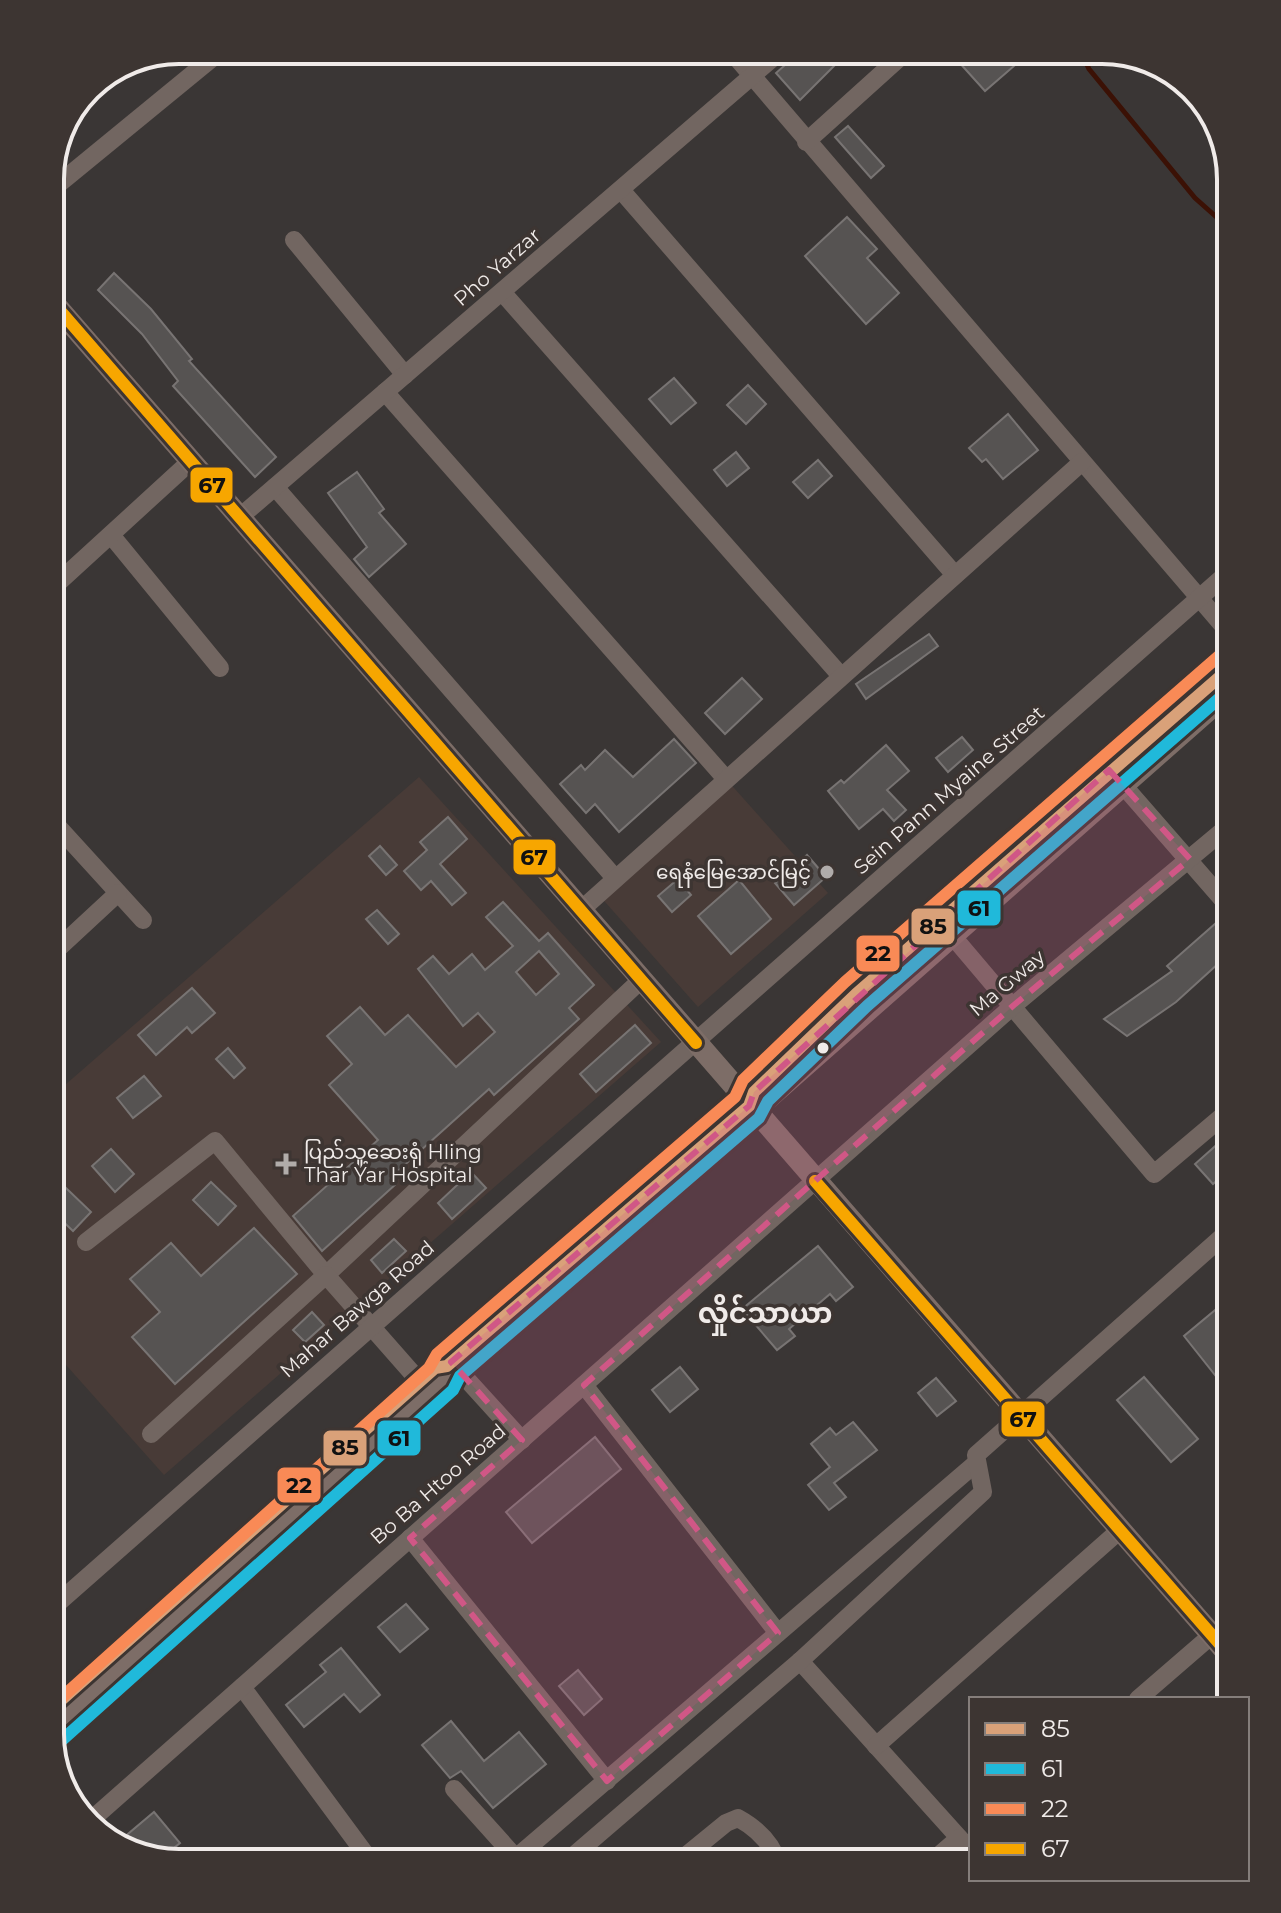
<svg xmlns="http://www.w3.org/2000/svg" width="1281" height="1913" viewBox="0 0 1281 1913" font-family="Montserrat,'Noto Sans Myanmar',sans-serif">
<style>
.built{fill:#483b37}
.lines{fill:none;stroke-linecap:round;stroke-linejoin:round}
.stream{stroke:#3b1105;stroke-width:5}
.building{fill:#565352;stroke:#787473;stroke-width:2;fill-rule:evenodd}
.minor{stroke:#726661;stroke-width:18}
.major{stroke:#7d6d67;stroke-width:22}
.bus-1-casing{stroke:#3d3532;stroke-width:18}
.bus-2-casing{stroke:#3d3532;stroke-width:18}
.bus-3-casing{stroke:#3d3532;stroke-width:18}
.bus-4-casing{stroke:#3d3532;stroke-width:18}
.bus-1{stroke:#d9a179;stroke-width:12}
.bus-2{stroke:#20b9da;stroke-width:12}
.bus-3{stroke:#f98a56;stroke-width:12}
.bus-4{stroke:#f7a600;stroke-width:12}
.marked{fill:#d05786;fill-opacity:0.2;stroke:#d05786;stroke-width:6;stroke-dasharray:16 10;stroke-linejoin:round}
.poi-dot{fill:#b0acaa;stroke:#3d3532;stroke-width:3}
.bus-dot{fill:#f0ebe9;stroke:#3d3532;stroke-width:3}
.labels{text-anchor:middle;stroke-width:7;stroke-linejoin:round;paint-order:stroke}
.street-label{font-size:20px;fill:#f0ebe9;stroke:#3d3532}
.poi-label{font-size:20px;fill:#f0ebe9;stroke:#3d3532;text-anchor:end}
.district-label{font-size:28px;font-weight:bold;fill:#f0ebe9;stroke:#3d3532}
.rim{fill:none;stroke:#f0ebe9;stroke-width:4}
.line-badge{stroke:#3d3532;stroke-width:3}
.pale-badge-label{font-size:22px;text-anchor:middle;font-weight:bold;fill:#111}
</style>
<rect width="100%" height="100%" fill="#3a3635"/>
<g class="built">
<path d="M419,777L661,1042L164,1475L50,1347V1098Z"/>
<path d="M726,779L828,893L698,1007L598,894Z"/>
</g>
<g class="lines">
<path class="stream" d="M1080,50L1089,69L1195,198L1231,230"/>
</g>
<g class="building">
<path d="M802,50H850L800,100L776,73Z"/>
<path d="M948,50H999L1014,66L985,91Z"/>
<path d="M848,126L884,166L871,178L835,137Z"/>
<path d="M847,217L877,249L867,258L899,293L866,324L805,256Z"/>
<path d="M114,273L151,309L192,359L189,361L276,457L255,477L173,386L178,381L142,334L98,290Z"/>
<path d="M674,378L696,403L671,424L649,399Z"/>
<path d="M748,385L766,404L746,424L727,405Z"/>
<path d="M1008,414L1038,450L1003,479L986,459L982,462L969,448Z"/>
<path d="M736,452L749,468L727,486L714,470Z"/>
<path d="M818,460L832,476L808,498L793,482Z"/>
<path d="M357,472L384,509L379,513L406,544L369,577L354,559L367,547L328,493Z"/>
<path d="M929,634L938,646L866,699L856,684Z"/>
<path d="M742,678L762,699L725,734L705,713Z"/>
<path d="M962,737L973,750L948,772L936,758Z"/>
<path d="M674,739L696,763L619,832L595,804L586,813L560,784L581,765L585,770L605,750L633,777Z"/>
<path d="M886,745L909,771L887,790L906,810L894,821L883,809L859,829L828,791L841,780L844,783Z"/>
<path d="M448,817L467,839L440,864L466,893L452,905L431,881L421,890L404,871L427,850L420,842Z"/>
<path d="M380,846L397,865L386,875L369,856Z"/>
<path d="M807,855L826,877L794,905L775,883Z"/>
<path d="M678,879L691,895L672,912L658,896Z"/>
<path d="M739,880L771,919L731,954L698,916Z"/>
<path d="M503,902L539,941L548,933L594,985L569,1008L579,1019L494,1095L489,1089L390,1178L396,1184L322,1251L293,1216L378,1140L329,1085L352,1064L327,1036L360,1007L385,1035L408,1015L456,1067L495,1032L478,1013L463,1026L418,969L433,956L449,974L472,954L485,970L513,946L486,917ZM539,951L559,974L536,995L516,972Z"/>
<path d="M377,910L399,934L388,944L366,919Z"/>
<path d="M1216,923L1231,941V952L1176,1002L1127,1036L1104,1019L1172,971L1167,966Z"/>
<path d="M192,988L215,1013L192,1033L187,1027L156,1055L138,1035Z"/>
<path d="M635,1025L651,1043L596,1092L580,1074Z"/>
<path d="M228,1048L245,1068L234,1078L216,1059Z"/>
<path d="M144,1076L161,1096L133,1118L117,1098Z"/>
<path d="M1221,1141L1231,1152V1168L1213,1184L1195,1164Z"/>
<path d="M111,1149L134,1174L115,1192L92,1166Z"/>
<path d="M471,1172L486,1188L452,1219L438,1203Z"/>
<path d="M211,1182L236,1206L218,1225L193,1200Z"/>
<path d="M66,1188L91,1212L73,1231L50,1209Z"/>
<path d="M254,1228L297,1274L175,1384L132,1337L160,1312L130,1279L171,1243L201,1276Z"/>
<path d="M394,1239L406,1251L382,1273L371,1260Z"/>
<path d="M818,1246L853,1287L836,1301L830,1294L789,1329L795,1336L777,1350L742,1309Z"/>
<path d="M1220,1306L1231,1320V1370L1219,1380L1184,1336Z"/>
<path d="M312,1312L324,1325L305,1342L293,1330Z"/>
<path d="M680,1367L698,1389L670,1412L652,1390Z"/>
<path d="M1144,1377L1198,1439L1171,1462L1117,1400Z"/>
<path d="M936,1378L956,1401L937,1416L918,1393Z"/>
<path d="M853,1422L877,1450L834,1483L846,1497L829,1510L808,1485L830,1467L811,1444L830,1428L836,1435Z"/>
<path d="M595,1437L621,1469L532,1543L506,1512Z"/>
<path d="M406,1604L428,1629L400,1652L378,1627Z"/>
<path d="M341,1648L380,1695L360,1712L344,1694L304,1727L286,1705L326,1672L320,1665Z"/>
<path d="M578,1670L602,1699L584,1715L559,1686Z"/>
<path d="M451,1721L484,1761L519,1732L546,1764L493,1808L461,1771L450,1778L422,1745Z"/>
<path d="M154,1812L180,1843L160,1859L131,1851L122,1839Z"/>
</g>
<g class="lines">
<g class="minor">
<path d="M730,50L1231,635"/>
<path d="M806,142L908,50"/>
<path d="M621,190L955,575"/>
<path d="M50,191L222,50"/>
<path d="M294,240L405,375"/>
<path d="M502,292L841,676"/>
<path d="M385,392L726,779"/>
<path d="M275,487L615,878"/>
<path d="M240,517L782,50"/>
<path d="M111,535L220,668"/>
<path d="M50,590L191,461"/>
<path d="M1115,776L1231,909"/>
<path d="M50,818L143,920"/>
<path d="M582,909L1082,462"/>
<path d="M944,926L1154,1174L1231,1109"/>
<path d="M50,956L118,893"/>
<path d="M86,1242L215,1141L326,1275L641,980"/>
<path d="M451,1362L522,1440"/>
<path d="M584,1385L778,1633"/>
<path d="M151,1434L326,1275L428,1391"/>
<path d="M410,1538L607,1781"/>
<path d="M50,1610L1231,570"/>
<path d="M800,1661L971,1851"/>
<path d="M242,1687L372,1863"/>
<path d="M1138,1699L1212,1635"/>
<path d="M876,1746L1120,1530"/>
<path d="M454,1789L516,1858"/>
<path d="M90,1821L1014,1005L1231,824"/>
<path d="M510,1863L975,1464"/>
<path d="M565,1863L800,1661L983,1492L976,1455L1231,1229"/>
<path d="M677,1863L726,1823L738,1818C756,1828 772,1843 778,1863"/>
<path d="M930,1863L959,1838"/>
</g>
<g class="major">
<path d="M50,299L1231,1657"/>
<path d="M767,1079L856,994L1231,667"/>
<path d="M50,1729L442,1378L447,1366L749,1106L766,1100L1231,690"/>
</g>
<defs>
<path id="bus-1" d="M50,1710L435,1368L447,1366L749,1106L754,1092L856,994L1231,667"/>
<path id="bus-2" d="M61,1741L453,1390L460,1376L759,1118L768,1101L867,1006L1231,688"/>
<path id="bus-3" d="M50,1708L429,1368L437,1354L735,1097L743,1080L845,982L1220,655"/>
<g id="bus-4">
<path d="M50,299L696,1043"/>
<path d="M815,1181L1231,1657"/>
</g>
</defs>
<use href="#bus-1" class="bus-1-casing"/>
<use href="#bus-2" class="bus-2-casing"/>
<use href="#bus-3" class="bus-3-casing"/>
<use href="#bus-4" class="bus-4-casing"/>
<use href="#bus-1" class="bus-1"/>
<use href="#bus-2" class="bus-2"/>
<use href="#bus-3" class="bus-3"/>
<use href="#bus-4" class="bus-4"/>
</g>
<path class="marked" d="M1109,770L1190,859L1014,1005L584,1385L778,1633L607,1781L410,1538L522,1440L451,1362L749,1106L754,1092Z"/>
<g class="poi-dot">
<circle cx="827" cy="872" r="8"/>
<path d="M282 1152h8v8h8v8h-8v8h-8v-8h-8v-8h8z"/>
</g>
<circle class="bus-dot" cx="823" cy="1048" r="7"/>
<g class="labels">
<g class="street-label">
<text transform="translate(497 267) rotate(-41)" y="7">Pho Yarzar</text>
<text transform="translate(949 790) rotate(-41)" y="7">Sein Pann Myaine Street</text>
<text transform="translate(1007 983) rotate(-40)" y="7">Ma Gway</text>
<text transform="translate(357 1309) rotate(-41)" y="7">Mahar Bawga Road</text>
<text transform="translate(438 1484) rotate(-41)" y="7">Bo Ba Htoo Road</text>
</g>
<g class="poi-label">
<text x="811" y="879">ရေနံမြေအောင်မြင့်</text>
<text x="304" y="1159" text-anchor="start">ပြည်သူ့ဆေးရုံ Hling<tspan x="304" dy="23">Thar Yar Hospital</tspan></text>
</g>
<g class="district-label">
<text x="765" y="1323">လှိုင်သာယာ</text>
</g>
</g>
<path d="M0 0H1281V1913H0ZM179 64H1102A115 115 0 0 1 1217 179V1734A115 115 0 0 1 1102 1849H179A115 115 0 0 1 64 1734V179A115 115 0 0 1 179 64Z" fill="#3d3532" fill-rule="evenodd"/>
<path class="rim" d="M179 64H1102A115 115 0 0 1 1217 179V1734A115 115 0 0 1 1102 1849H179A115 115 0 0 1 64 1734V179A115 115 0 0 1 179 64Z"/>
<g class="line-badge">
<rect x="189" y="466" width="45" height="38" rx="8" fill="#f7a600"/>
<rect x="512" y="838" width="45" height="38" rx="8" fill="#f7a600"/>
<rect x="956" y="889" width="46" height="38" rx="8" fill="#20b9da"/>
<rect x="910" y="907" width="46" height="39" rx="8" fill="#d9a179"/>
<rect x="855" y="934" width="46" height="39" rx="8" fill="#f98a56"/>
<rect x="1000" y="1400" width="46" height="38" rx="8" fill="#f7a600"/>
<rect x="376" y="1419" width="46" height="38" rx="8" fill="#20b9da"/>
<rect x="322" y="1429" width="46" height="38" rx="8" fill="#d9a179"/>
<rect x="276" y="1466" width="46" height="38" rx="8" fill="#f98a56"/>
</g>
<g class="pale-badge-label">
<text x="212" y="493">67</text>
<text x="534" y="865">67</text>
<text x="979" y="916">61</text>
<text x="933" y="934">85</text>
<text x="878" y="961">22</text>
<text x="1023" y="1427">67</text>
<text x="399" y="1446">61</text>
<text x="345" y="1455">85</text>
<text x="299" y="1493">22</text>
</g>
<rect x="969" y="1697" width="280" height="184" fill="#3d3532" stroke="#857e7b" stroke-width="2"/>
<rect x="985" y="1723" width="40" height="12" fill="#d9a179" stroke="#857e7b" stroke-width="2"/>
<text x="1041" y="1737" font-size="24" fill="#f0ebe9">85</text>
<rect x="985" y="1763" width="40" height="12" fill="#20b9da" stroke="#857e7b" stroke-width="2"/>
<text x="1041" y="1777" font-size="24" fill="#f0ebe9">61</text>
<rect x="985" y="1803" width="40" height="12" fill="#f98a56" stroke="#857e7b" stroke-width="2"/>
<text x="1041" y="1817" font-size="24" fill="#f0ebe9">22</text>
<rect x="985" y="1843" width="40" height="12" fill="#f7a600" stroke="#857e7b" stroke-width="2"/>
<text x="1041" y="1857" font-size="24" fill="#f0ebe9">67</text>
</svg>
